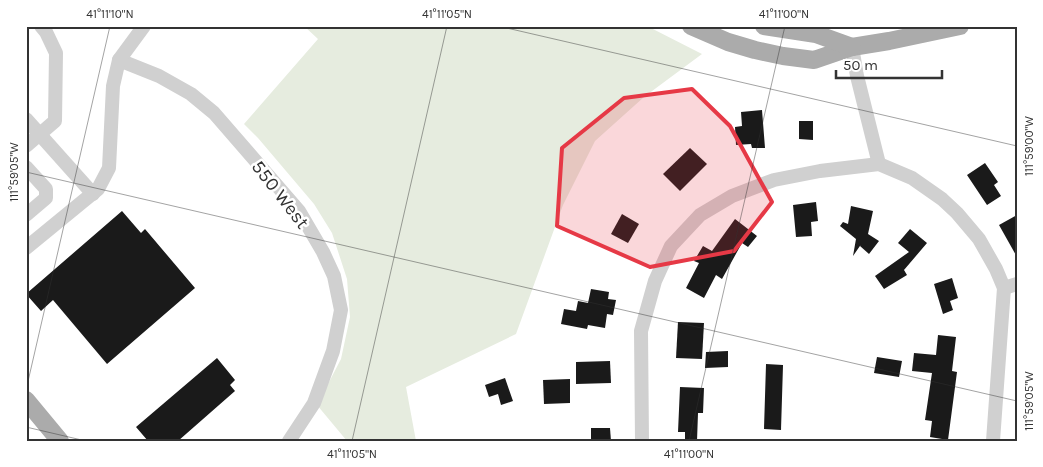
<svg xmlns="http://www.w3.org/2000/svg" width="1043" height="467" viewBox="0 0 1043 467" font-family="Karla,sans-serif">
<style>
.green{fill:#e6ecdf}
.building{fill:#1a1a1a}
.lines{fill:none;stroke-linecap:round;stroke-linejoin:round}
.minor{stroke:#d0d0d0;stroke-width:14}
.major{stroke:#ababab;stroke-width:18}
.marked{fill:#e63946;fill-opacity:0.2;stroke:#e63946;stroke-width:4;stroke-linejoin:round}
.ticks{fill:none;stroke:#333;stroke-width:1;stroke-opacity:0.45}
.labels{text-anchor:middle;stroke-width:5;stroke-linejoin:round;paint-order:stroke}
.street-label{font-size:19px;fill:#333;stroke:#fff}
.neatline{fill:none;stroke:#333;stroke-width:2}
.ticks-label{font-size:12px;text-anchor:middle;fill:#333}
</style>
<rect width="100%" height="100%" fill="#fff"/>
<path class="green" d="M304,26H647L702,54L644,97L595,141L563,205L516,334L406,387L416,441H347L317,405L341,359L350,317L347,279L332,233L314,204L258,138L244,124L318,39Z"/>
<g class="building">
<path d="M762,110L765,148H752L751,144L736,145L735,127L742,126L741,112Z"/>
<path d="M799,121H813V140L799,139Z"/>
<path d="M690,148L707,164L680,191L663,174Z"/>
<path d="M985,163L998,182L994,185L1001,196L987,205L967,175Z"/>
<path d="M816,202L818,221L811,222L812,236L796,237L793,205Z"/>
<path d="M851,206L873,211L868,234L879,241L869,254L860,246L862,243L853,256L856,239L840,226L843,222L848,224Z"/>
<path d="M122,211L141,233L145,229L195,288L107,364L53,300L41,311L26,294Z"/>
<path d="M622,214L639,224L628,243L611,234Z"/>
<path d="M1017,215V257L999,225Z"/>
<path d="M735,219L757,236L748,247L742,243L722,279L716,275L704,298L686,288L699,263L694,261L703,246L712,251Z"/>
<path d="M910,229L927,243L904,270L907,275L884,289L875,276L909,252L898,243Z"/>
<path d="M952,278L958,298L950,301L953,310L943,314L934,284Z"/>
<path d="M591,289L609,292L608,299L616,300L613,315L607,314L605,328L588,325L587,329L561,324L564,309L576,311L578,301L588,303Z"/>
<path d="M678,322L704,323L702,359L676,358Z"/>
<path d="M938,335L956,337L952,371L957,372L948,440L930,437L932,421L925,420L932,373L912,371L914,353L936,355Z"/>
<path d="M728,351V367L705,368L706,352Z"/>
<path d="M877,357L902,361L899,377L874,373Z"/>
<path d="M217,358L235,380L230,385L235,391L178,441H148L136,427Z"/>
<path d="M610,361L611,383L576,384V362Z"/>
<path d="M766,364L783,365L781,430L764,429Z"/>
<path d="M505,378L513,401L501,405L498,394L489,397L485,385Z"/>
<path d="M570,379V403L544,404L543,380Z"/>
<path d="M680,387L704,388L703,413H698L697,441H685V432H678Z"/>
<path d="M591,428H610L611,441H591Z"/>
</g>
<g class="lines">
<g class="minor">
<path d="M852,47L857,76L879,164"/>
<path d="M119,60L159,76L191,94L214,113L299,211L323,252L334,276L341,310L333,351L314,403L289,441"/>
<path d="M26,119L93,194"/>
<path d="M26,146L55,121L56,53L46,32L41,26"/>
<path d="M26,167L46,189V198L26,215"/>
<path d="M26,248L98,189L109,168L113,86L119,60L144,26"/>
<path d="M1004,288L1017,284"/>
<path d="M642,441L641,331L655,281L671,246L700,215L732,196L774,180L820,171L879,164L912,178L942,199L957,213L979,239L996,269L1004,288L993,441"/>
</g>
<g class="major">
<path d="M691,26L728,42L755,50L783,56L814,60L852,47L889,41L960,26"/>
<path d="M764,26L816,34L852,47"/>
<path d="M26,400L60,441"/>
</g>
</g>
<path class="marked" d="M692,89L730,126L772,202L734,251L650,267L557,226L562,148L624,98Z"/>
<path class="ticks" d="M498,26L1017,146M26,172L1017,401M26,390L110,26M26,427L86,441M352,441L447,26M689,441L785,26"/>
<g class="labels">
<g class="street-label">
<text transform="translate(281 194) rotate(52)" y="7">550 West</text>
</g>
</g>
<rect width="1043" height="467" fill="none" stroke="#ffffff" stroke-width="55"/>
<path d="M836 70v8h106v-8" fill="none" stroke="#333333" stroke-width="2.5"/>
<text x="843" y="70" font-size="15" fill="#333333" stroke="#ffffff" stroke-width="4" paint-order="stroke">50 m</text>
<rect x="28" y="28" width="988" height="412" class="neatline"/>
<g class="ticks-label">
<text x="110" y="18">41°11'10"N</text>
<text x="447" y="18">41°11'05"N</text>
<text x="784" y="18">41°11'00"N</text>
<text transform="translate(1029 146) rotate(-90)" y="4">111°59'00"W</text>
<text transform="translate(14 172) rotate(-90)" y="4">111°59'05"W</text>
<text transform="translate(1029 401) rotate(-90)" y="4">111°59'05"W</text>
<text x="352" y="458">41°11'05"N</text>
<text x="689" y="458">41°11'00"N</text>
</g>
</svg>
